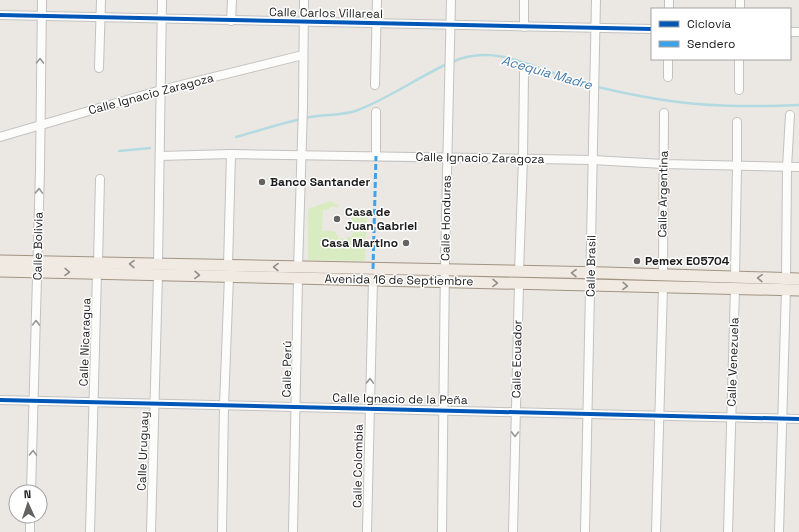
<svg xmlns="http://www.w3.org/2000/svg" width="799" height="532" viewBox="0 0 799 532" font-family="'Space Grotesk',sans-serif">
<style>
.grass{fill:#d9ebc0}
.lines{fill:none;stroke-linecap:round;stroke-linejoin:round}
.stream{stroke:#b4dae1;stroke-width:2.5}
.minor-casing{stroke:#c3c2c0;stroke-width:10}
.major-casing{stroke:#a19481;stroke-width:13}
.minor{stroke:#fcfcfb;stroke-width:8}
.major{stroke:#f0eae3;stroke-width:11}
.quiet{stroke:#3da2ea;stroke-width:3;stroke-dasharray:6 3;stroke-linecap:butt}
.cycleway-casing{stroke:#fff;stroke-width:6}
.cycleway{stroke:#0057b8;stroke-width:4}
.oneway{stroke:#979797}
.oneway2{stroke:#918d89}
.poi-dot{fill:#646362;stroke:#fff;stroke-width:1.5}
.labels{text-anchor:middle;stroke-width:3;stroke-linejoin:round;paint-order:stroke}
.street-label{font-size:12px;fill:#1c1c1c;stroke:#fff}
.poi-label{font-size:12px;font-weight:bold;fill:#1c1c1c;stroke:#fff;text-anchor:start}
.water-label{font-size:13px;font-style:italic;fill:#407aa9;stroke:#fff}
</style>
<rect width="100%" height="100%" fill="#ebe8e4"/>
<path class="grass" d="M330,201L337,204L339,207H330L329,210H323L322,231H331L336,232V235H338V238L347,239V237H352V233L359,232V226H352V212L347,211L352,208L367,213L365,261L308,260V209Z"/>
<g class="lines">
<g class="stream">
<path d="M452,62C497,41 543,73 586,84C609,90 633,95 657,99C705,107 750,107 799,105"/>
<path d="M236,137C261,130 285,122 310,117C326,114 342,116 358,110C389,98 417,78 447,64"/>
<path d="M119,151L150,148"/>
</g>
<defs>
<g id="minor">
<path d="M669,9V0"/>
<path d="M740,9V0"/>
<path d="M0,15L652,29"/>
<path d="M231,21L232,0"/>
<path d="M524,27V0"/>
<path d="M790,32H799"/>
<path d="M99,68L101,0"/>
<path d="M668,77V59"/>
<path d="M375,85L377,0"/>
<path d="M739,90V59"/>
<path d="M376,112V156"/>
<path d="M0,137L161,90L303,55"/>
<path d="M160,156L231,154L593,160L663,164L799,167"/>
<path d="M98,263L100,179"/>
<path d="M158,265L162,0"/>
<path d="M228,266L231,154"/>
<path d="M298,268L303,107L304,0"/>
<path d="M519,272L523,158L524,73"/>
<path d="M663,275L664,113"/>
<path d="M735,277L737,166V122"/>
<path d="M786,279L787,167L790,115"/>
<path d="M0,400L799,419"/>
<path d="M31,492L40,170L42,0"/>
<path d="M30,532V516"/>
<path d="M90,532L97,273"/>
<path d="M151,532L158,274"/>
<path d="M222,532L224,405L229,276"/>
<path d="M293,532L298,278"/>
<path d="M367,532L373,280"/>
<path d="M442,532L445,261L451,0"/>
<path d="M513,532L519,283"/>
<path d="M585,532L596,0"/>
<path d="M656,532L663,287"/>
<path d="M728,532L735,288"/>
<path d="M779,532L786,289"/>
</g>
<g id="major">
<path d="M0,261L606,273L799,279"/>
<path d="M0,271L799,290"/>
</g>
</defs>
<use href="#minor" class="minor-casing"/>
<use href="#major" class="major-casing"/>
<use href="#minor" class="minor"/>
<use href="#major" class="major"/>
<path class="quiet" d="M373,269L376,156"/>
<defs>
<g id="cycleway">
<path d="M0,15L652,29"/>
<path d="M0,400L799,419"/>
</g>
</defs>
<use href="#cycleway" class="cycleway-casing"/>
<use href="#cycleway" class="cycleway"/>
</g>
<defs><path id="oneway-chevron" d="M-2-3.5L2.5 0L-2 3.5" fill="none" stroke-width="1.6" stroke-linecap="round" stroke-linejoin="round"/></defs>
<g class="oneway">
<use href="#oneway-chevron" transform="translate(40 61) rotate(-89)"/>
<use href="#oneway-chevron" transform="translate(39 191) rotate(-88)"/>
<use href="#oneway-chevron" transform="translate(36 323) rotate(-89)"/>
<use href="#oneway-chevron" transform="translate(370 381) rotate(-88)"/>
<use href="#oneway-chevron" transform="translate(515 434) rotate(91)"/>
<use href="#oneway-chevron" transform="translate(33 453) rotate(-88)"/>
</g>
<g class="oneway2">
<use href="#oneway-chevron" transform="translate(132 264) rotate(-179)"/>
<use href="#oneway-chevron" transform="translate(276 267) rotate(-179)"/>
<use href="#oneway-chevron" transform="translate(67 272) rotate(1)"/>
<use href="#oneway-chevron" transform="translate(574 273) rotate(-179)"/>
<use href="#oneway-chevron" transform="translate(197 275) rotate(2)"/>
<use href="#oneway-chevron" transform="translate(760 278) rotate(-178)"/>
<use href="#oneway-chevron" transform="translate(495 283) rotate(1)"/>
<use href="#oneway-chevron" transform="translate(625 286) rotate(1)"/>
</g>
<g class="poi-dot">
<circle cx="262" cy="182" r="4"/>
<circle cx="337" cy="219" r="4"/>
<circle cx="406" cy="243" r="4"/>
<circle cx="637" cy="261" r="4"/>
</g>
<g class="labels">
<g class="street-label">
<text transform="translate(326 13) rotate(1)" y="4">Calle Carlos Villareal</text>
<text transform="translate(151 94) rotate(-15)" y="4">Calle Ignacio Zaragoza</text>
<text transform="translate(480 158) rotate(1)" y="4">Calle Ignacio Zaragoza</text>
<text transform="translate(663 194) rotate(-89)" y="4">Calle Argentina</text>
<text transform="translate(446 218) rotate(-89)" y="4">Calle Honduras</text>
<text transform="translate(38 246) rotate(-89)" y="4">Calle Bolivia</text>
<text transform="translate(591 266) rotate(-89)" y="4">Calle Brasil</text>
<text transform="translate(399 280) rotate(1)" y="4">Avenida 16 de Septiembre</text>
<text transform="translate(85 342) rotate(-88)" y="4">Calle Nicaragua</text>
<text transform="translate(517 359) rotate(-89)" y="4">Calle Ecuador</text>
<text transform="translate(733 362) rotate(-88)" y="4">Calle Venezuela</text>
<text transform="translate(287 369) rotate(-89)" y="4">Calle Perú</text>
<text transform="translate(400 399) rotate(1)" y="4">Calle Ignacio de la Peña</text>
<text transform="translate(143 451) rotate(-88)" y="4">Calle Uruguay</text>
<text transform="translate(358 466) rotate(-89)" y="4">Calle Colombia</text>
</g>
<g class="poi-label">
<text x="270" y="186">Banco Santander</text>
<text x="345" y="216">Casa de<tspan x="345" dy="14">Juan Gabriel</tspan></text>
<text x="398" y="247" text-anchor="end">Casa Martino</text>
<text x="645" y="265">Pemex E05704</text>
</g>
<g class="water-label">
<text transform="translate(547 72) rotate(16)" y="5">Acequia Madre</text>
</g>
</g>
<rect x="651" y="8" width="140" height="52" fill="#ffffff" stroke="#a4a4a4"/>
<rect x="659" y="21" width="20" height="6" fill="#0057b8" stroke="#a4a4a4"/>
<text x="687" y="28" font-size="12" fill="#1c1c1c">Ciclovía</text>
<rect x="659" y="41" width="20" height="6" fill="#3da2ea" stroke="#a4a4a4"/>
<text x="687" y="48" font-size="12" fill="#1c1c1c">Sendero</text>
<g transform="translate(28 504) rotate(357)"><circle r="19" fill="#ffffff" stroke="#a4a4a4"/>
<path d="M0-3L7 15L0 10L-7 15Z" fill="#646362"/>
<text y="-6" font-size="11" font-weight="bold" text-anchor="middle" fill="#1c1c1c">N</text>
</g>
</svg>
